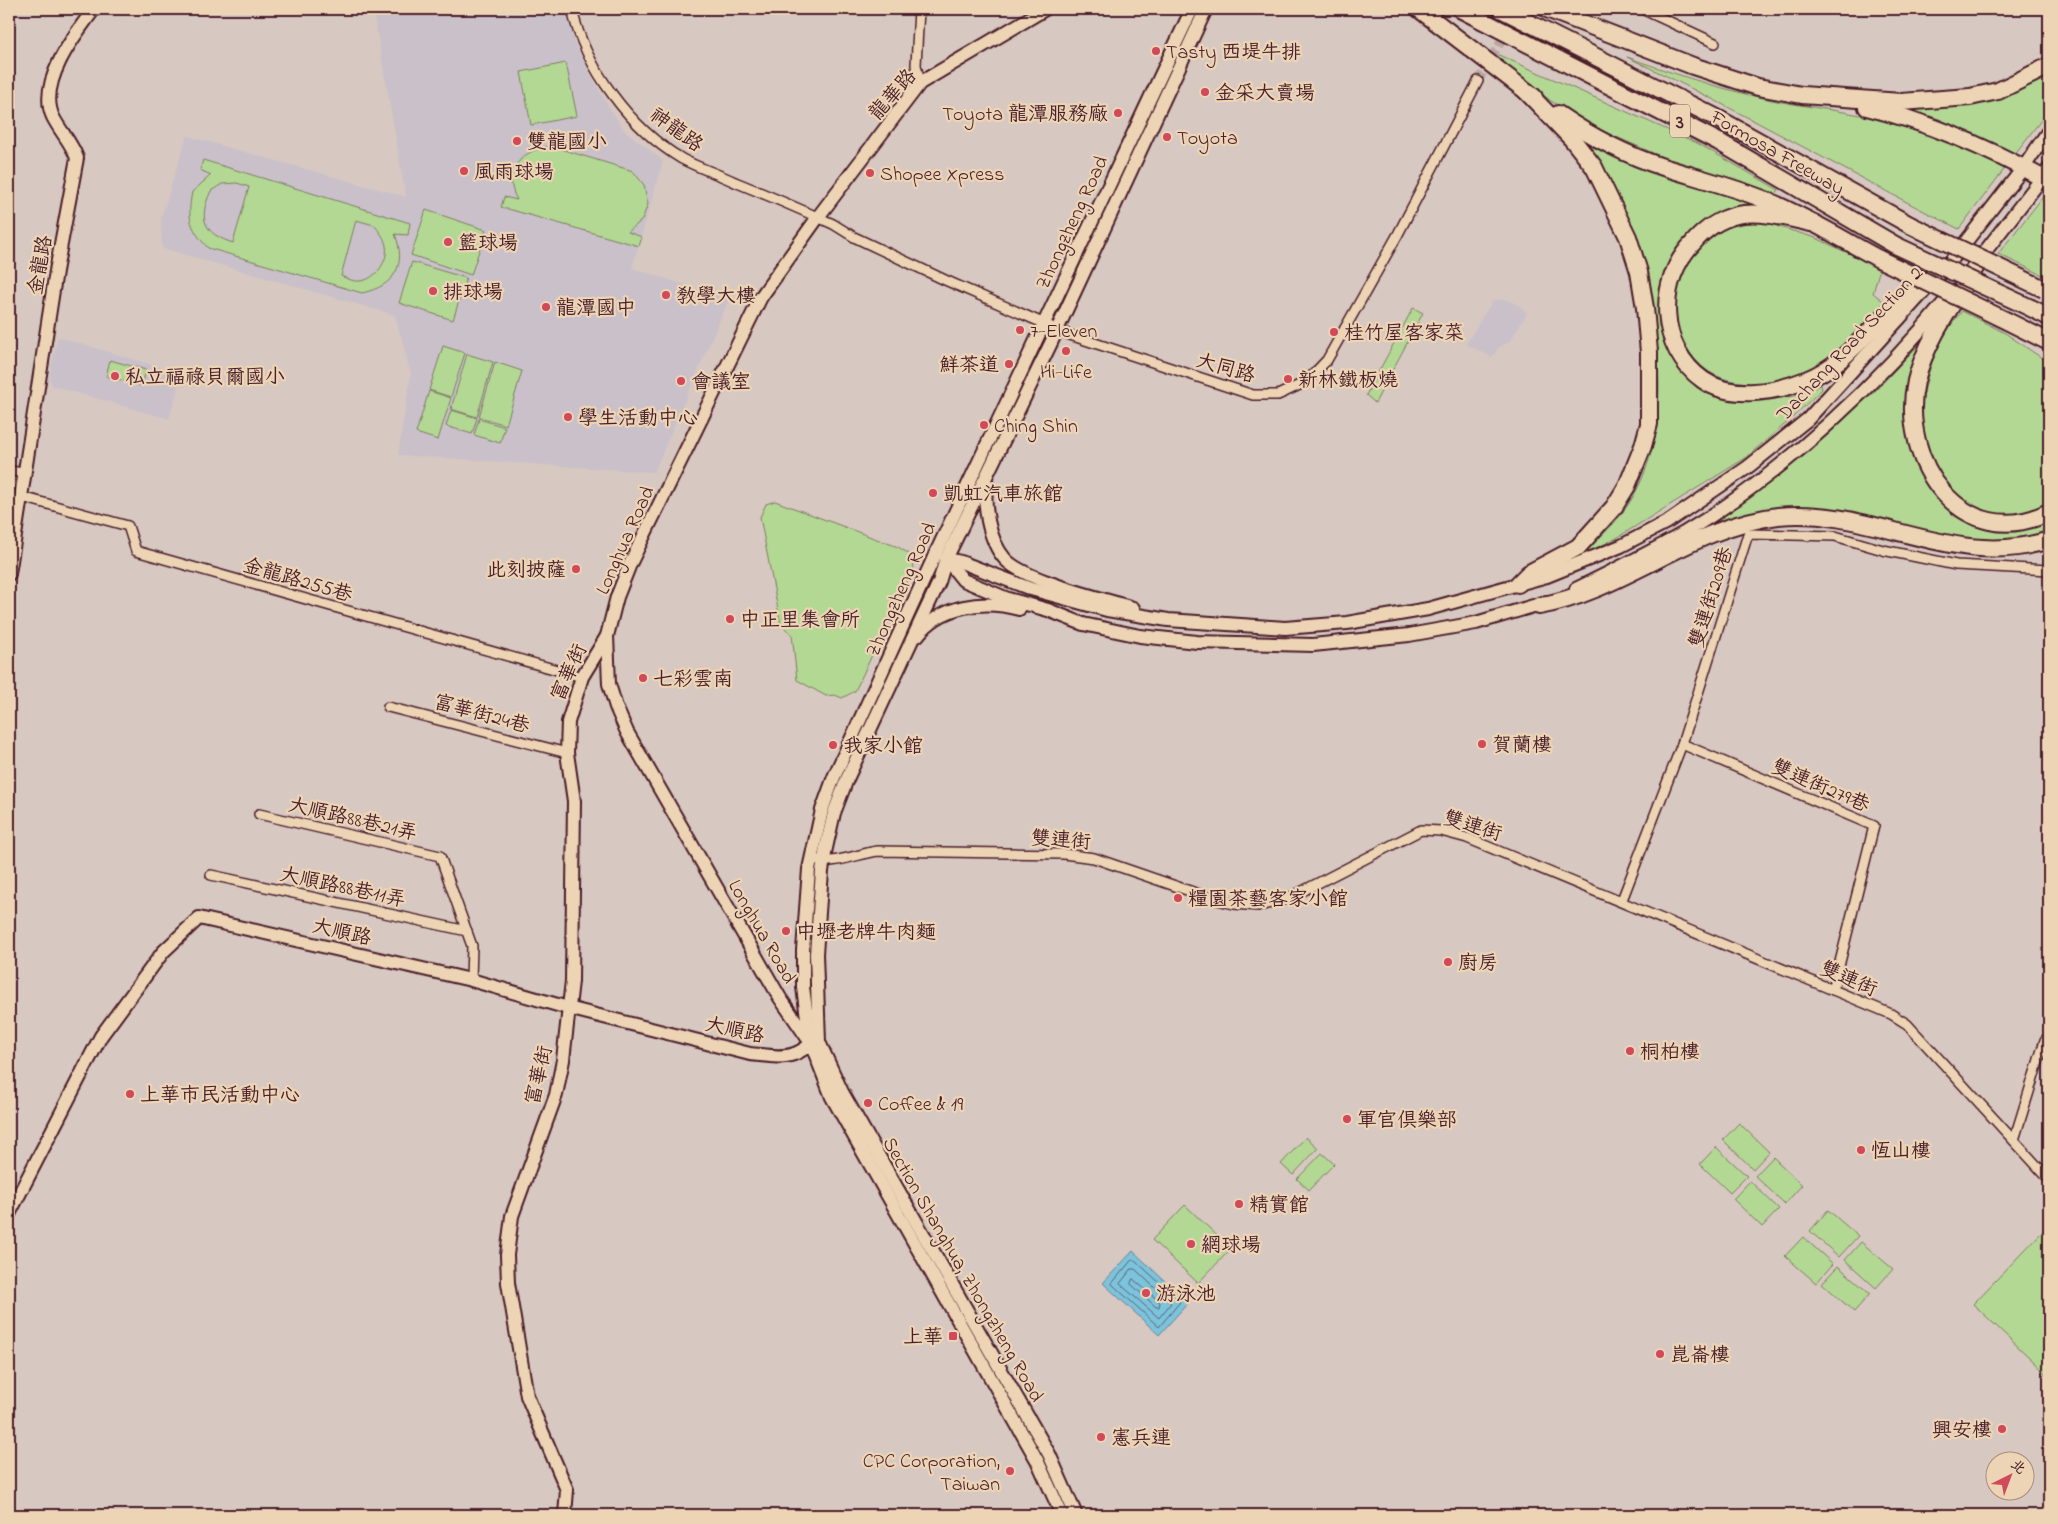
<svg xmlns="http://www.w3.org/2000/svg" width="2058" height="1524" viewBox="0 0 2058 1524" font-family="'Indie Flower','LXGW WenKai TC',sans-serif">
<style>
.built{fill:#c9c0ca}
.green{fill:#b2d894;stroke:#7e7c60;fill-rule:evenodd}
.water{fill:#7cc3dc;stroke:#688195}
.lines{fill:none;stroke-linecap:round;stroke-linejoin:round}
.shore{stroke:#5e6172;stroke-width:1}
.street-tunnel{stroke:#bba6a3;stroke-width:9;stroke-dasharray:9 4.5;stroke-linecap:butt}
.street-casing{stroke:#4a1f2b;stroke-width:12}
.secondary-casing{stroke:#4a1f2b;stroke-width:16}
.highway-casing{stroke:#4a1f2b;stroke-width:20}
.street{stroke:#ecd4b4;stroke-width:9}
.secondary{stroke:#ecd4b4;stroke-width:12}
.highway{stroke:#ecd4b4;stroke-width:16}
.highway-bridge-casing{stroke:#4a1f2b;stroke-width:20;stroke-linecap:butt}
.highway-bridge{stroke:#ecd4b4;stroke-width:16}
.poi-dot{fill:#d1495b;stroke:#ecd4b4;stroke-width:2}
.labels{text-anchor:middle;stroke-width:4.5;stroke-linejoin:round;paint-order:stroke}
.shield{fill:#ecd4b4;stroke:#7b5554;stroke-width:1}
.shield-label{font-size:19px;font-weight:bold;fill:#4a1f2b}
.poi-label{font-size:20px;fill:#4a1f2b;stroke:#ecd4b4;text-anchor:start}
.street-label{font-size:20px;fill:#4a1f2b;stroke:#ecd4b4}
</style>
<rect width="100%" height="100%" fill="#d7c8c1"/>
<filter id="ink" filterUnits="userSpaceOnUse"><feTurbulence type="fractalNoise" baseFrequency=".02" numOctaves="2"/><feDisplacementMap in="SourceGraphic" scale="10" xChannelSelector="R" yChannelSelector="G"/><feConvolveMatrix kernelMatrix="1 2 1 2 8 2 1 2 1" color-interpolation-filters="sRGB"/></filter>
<g filter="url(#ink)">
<g class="built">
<path d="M373,9H566L575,44L603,98L624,130L663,161L632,268L729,299L654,472L398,455L411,374L395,315L162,248L161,218L187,136L406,197Z"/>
<path d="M1493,300H1506L1518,305L1527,313L1510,341L1498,348L1492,357L1466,344Z"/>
<path d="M58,337L182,374L169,419L53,386L49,378Z"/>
</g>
<g class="green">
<path d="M1492,52L1697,143L1779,190L1774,196L1725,177L1667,159L1598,129L1551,101L1500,61Z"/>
<path d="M1627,57C1669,72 1711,86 1754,96C1794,106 1835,109 1875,118C1920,128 1966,146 2006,167L1959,229C1848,173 1740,110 1627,57Z"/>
<path d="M566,63L577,116L531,125L521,72Z"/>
<path d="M2049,76V110L2014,155L1939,119L1893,107L2001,97Z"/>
<path d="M1583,143L1661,175L1739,196L1772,210L1741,208L1713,215L1689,236L1674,252L1666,272L1661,289L1660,313L1711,393L1737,401H1762L1800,395L1821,384L1822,389L1790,420L1744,459L1615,539L1573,559C1586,548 1602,537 1613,524C1660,473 1664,399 1655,334C1653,315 1654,291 1647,273C1630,231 1603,185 1583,143Z"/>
<path d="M551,146L633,171L644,185L648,204L642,220L628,232L642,237L639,246L501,207L504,197L517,200C501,172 522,149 551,146Z"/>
<path d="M203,160L410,223L408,235L395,234C407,265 395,286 362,293L208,248C190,228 187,219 192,192L211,175L200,170ZM237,183L249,187L233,243C205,234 197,220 211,191L222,184ZM356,220L374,225C379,231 385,238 386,246C389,261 375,280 360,281C354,282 346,278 341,276Z"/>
<path d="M2046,193L2049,194V278L1998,254Z"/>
<path d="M426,210L486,230L471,275L411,255Z"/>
<path d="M1763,222L1816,238L1880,268L1873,293L1888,305C1868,325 1846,351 1820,365C1810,371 1786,382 1775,383C1758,385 1730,383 1715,375C1683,360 1667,312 1678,280C1682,268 1688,260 1696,251C1702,243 1713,233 1722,229C1735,224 1749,223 1763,222Z"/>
<path d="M412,262L466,278L453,320L399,303Z"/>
<path d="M1413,308L1423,313L1375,403L1366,395Z"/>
<path d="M1962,311L2005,333L2049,363V503C2035,509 2020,515 2005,515C1952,516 1919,455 1922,409C1925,372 1939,338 1962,311Z"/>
<path d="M1927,336C1921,353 1911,371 1907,389C1894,450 1935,525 2001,531C2018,532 2034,525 2049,520V534C2032,537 2011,544 1993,543C1929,541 1870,507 1806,507C1775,508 1746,518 1717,528L1718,520L1809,452L1876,390Z"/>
<path d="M443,346L465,353L451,397L429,390Z"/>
<path d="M467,354L493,362L477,417L451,409Z"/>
<path d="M110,360L146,370L142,386L106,376Z"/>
<path d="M495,362L522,371L506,425L479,417Z"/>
<path d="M429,391L451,398L438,440L416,433Z"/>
<path d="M451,410L477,418L472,434L446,426Z"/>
<path d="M479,419L505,427L500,443L474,435Z"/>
<path d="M775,501L898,547L911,555L914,567L855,691L842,698L835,695L826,696L797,680L792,634L781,625L760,517L766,504Z"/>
<path d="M1739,1123L1769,1152L1753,1169L1723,1140Z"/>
<path d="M1306,1137L1318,1148L1293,1175L1281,1164Z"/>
<path d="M1716,1147L1747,1176L1730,1193L1700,1164Z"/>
<path d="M1322,1153L1334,1164L1309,1190L1297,1179Z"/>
<path d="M1773,1157L1802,1185L1785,1204L1755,1176Z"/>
<path d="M1750,1181L1779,1209L1762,1227L1733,1199Z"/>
<path d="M1185,1205L1231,1249L1198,1283L1152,1240Z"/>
<path d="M1828,1210L1858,1236L1839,1257L1810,1231Z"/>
<path d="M2044,1230L2049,1235V1376L1973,1304Z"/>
<path d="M1803,1237L1833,1264L1816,1283L1785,1256Z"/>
<path d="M1861,1242L1893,1269L1876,1288L1845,1260Z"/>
<path d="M1838,1266L1870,1294L1854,1312L1822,1283Z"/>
</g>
<path class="water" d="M1133,1251L1188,1303L1159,1335L1103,1283Z"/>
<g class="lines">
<g class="shore">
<path d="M1132,1260H1135L1180,1302L1159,1327L1112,1284Z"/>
<path d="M1132,1269H1135L1171,1303L1159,1318L1120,1284Z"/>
<path d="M1133,1279L1160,1302L1159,1307H1156L1131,1284Z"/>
</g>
<path class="street-tunnel" d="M1478,81L1520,9"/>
<defs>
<g id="street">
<path d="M572,9C585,68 631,129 682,159C699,168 718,174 735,182C767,195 800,209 833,224L854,237L945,280L1070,335L1253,395H1278L1306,382L1327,360L1397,236L1478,81"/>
<path d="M919,9L916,65L920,83"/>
<path d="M1642,9L1715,43"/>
<path d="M9,470L25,474"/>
<path d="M22,497L128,526L136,551L582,677"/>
<path d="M388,707L567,753"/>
<path d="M1682,744L1874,826L1833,990"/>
<path d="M259,814L440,856L472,946L471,980"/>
<path d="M818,860C832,865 861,853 878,851L1064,854L1094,858L1213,899L1234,904L1259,906L1287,899L1421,830L1441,831L1467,838L1891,1014L1907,1024L2049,1179"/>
<path d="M211,875L467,931"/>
<path d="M1622,900L1682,744L1748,534L1835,536L1883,550L1956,565L2049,570"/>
<path d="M2014,1140L2045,1040"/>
</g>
<g id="secondary">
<path d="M1045,9L920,83L818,217L761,297L630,564L617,597L607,636L609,684L616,707L627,732L780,998L811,1043L832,1097L1037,1460L1062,1515"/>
<path d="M1977,262L2049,169"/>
<path d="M987,484C984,495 986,510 988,521C991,535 996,549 1005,559C1025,581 1102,598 1133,608"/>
<path d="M946,559L961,562L1031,589L1107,610L1168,620L1285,628L1347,623L1428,609L1547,576L1621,546L1669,521L1748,467L1808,419L1947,266L2024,167L2049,130"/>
<path d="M946,559L963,580L1008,599L1048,610L1083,624L1140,636L1197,642L1313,645L1409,635L1476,623L1547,602"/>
<path d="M9,574L56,271L77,158C71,142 60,131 53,117C37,83 75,34 94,9"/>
<path d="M1576,589C1613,571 1649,553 1684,533C1784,473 1879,383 1952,293"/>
<path d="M917,636C941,605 983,599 1019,609"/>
<path d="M810,1041L803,987V950L809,869L822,810L834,777L935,555L1192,9"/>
<path d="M9,1214L101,1036L163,952L199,918L471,980L568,1008L750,1054C764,1055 781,1059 794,1054C803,1051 809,1044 819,1042"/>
<path d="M565,1515L567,1490L527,1396L508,1283L507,1255L512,1216L556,1095L563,1060L572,981L574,801L567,753L568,722L582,677L607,636"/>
<path d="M1076,1515L1049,1454L842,1092L819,1042L816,954L822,871L826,848L834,813L847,779L939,582L946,559L1050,345L1206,9"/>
</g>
<g id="highway">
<path d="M1419,9L1534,97"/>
<path d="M1460,9L1719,142L1895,245"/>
<path d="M1501,9L1719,119L1910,225"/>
<path d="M1547,9L1693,66L1758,87L1802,95L1901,102L1970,97L1998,91L2049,66"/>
<path d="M1867,107C1932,123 1991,149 2049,182"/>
<path d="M1558,114C1590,136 1626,155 1663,167C1698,178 1734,187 1768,201C1806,217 1842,239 1879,259"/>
<path d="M1816,224C1792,219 1762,210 1737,215C1720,219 1704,230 1693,243C1656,281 1658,348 1703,380C1731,400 1777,392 1806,380C1846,364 1865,332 1896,306C1912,292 1930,279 1947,266"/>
<path d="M1983,255C1961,292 1925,340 1916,381C1898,461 1963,555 2049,512"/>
<path d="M2031,308L2049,317"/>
<path d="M2007,321L2049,342"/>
<path d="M1518,584L1529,573L1578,547L1614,507L1627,486L1643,446L1649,424V352L1645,308L1639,272L1628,237L1594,167L1572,139L1526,91"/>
<path d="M1539,606C1623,591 1692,526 1778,516C1873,506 1953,571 2049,540"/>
</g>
</defs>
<use href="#street" class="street-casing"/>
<use href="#secondary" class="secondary-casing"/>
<use href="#highway" class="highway-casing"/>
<use href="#street" class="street"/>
<use href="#secondary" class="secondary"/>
<use href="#highway" class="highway"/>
<defs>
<g id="highway-bridge">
<path d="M1910,225L2044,289"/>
<path d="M1895,245L2031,308"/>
<path d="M1879,259L2007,321"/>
</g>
</defs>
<use href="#highway-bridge" class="highway-bridge-casing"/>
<use href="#highway-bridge" class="highway-bridge"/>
</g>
</g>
<g class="poi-dot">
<circle cx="1156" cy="51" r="5"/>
<circle cx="1205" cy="92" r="5"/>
<circle cx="1118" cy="113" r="5"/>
<circle cx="1167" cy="137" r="5"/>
<circle cx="517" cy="141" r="5"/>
<circle cx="464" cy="171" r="5"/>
<circle cx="870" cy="173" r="5"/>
<circle cx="448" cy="242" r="5"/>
<circle cx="433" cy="291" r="5"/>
<circle cx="666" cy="295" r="5"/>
<circle cx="546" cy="307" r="5"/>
<circle cx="1020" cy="330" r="5"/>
<circle cx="1334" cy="332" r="5"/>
<circle cx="1066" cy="351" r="5"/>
<circle cx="1009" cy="364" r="5"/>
<circle cx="115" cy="376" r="5"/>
<circle cx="1288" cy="379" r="5"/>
<circle cx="681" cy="381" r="5"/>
<circle cx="568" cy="417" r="5"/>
<circle cx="984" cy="425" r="5"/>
<circle cx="933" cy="493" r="5"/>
<circle cx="576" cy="569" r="5"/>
<circle cx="730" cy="619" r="5"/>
<circle cx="643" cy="678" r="5"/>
<circle cx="1482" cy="744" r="5"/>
<circle cx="833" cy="745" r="5"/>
<circle cx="1178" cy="898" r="5"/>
<circle cx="786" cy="931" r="5"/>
<circle cx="1448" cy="962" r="5"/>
<circle cx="1630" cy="1051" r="5"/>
<circle cx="130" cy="1094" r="5"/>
<circle cx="868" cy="1103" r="5"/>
<circle cx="1347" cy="1119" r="5"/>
<circle cx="1861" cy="1150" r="5"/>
<circle cx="1239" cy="1204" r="5"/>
<circle cx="1191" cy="1244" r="5"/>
<circle cx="1146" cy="1293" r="5"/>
<rect x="948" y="1331" width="10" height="10" rx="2.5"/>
<circle cx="1660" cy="1354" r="5"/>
<circle cx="2002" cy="1429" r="5"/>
<circle cx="1101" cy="1437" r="5"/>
<circle cx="1010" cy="1471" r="5"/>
</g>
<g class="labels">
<rect class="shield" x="1670" y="104.5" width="20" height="33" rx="4"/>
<g class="shield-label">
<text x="1680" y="128">3</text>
</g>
<g class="poi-label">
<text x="1166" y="58">Tasty 西堤牛排</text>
<text x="1215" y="99">金采大賣場</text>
<text x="1108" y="120" text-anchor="end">Toyota 龍潭服務廠</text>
<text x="1177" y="144">Toyota</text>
<text x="527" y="148">雙龍國小</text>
<text x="474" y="178">風雨球場</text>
<text x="880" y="180">Shopee Xpress</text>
<text x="458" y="249">籃球場</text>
<text x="443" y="298">排球場</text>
<text x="676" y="302">教學大樓</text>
<text x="556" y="314">龍潭國中</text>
<text x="1030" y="337">7-Eleven</text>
<text x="1344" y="339">桂竹屋客家菜</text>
<text x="999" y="371" text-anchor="end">鮮茶道</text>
<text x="1066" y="378" text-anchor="middle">Hi-Life</text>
<text x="125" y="383">私立福祿貝爾國小</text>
<text x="1298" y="386">新林鐵板燒</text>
<text x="691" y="388">會議室</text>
<text x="578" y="424">學生活動中心</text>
<text x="994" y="432">Ching Shin</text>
<text x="943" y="500">凱虹汽車旅館</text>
<text x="566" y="576" text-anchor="end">此刻披薩</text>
<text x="740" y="626">中正里集會所</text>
<text x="653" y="685">七彩雲南</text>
<text x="1492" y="751">賀蘭樓</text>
<text x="843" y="752">我家小館</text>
<text x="1188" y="905">糧園茶藝客家小館</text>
<text x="796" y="938">中壢老牌牛肉麵</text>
<text x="1458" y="969">廚房</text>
<text x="1640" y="1058">桐柏樓</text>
<text x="140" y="1101">上華市民活動中心</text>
<text x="878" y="1110">Coffee &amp; 19</text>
<text x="1357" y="1126">軍官俱樂部</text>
<text x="1871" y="1157">恆山樓</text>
<text x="1249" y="1211">精實館</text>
<text x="1201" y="1251">網球場</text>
<text x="1156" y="1300">游泳池</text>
<text x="943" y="1343" text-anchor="end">上華</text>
<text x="1670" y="1361">崑崙樓</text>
<text x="1992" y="1436" text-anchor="end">興安樓</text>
<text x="1111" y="1444">憲兵連</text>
<text x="1000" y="1467" text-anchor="end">CPC Corporation,<tspan x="1000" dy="23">Taiwan</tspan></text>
</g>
<g class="street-label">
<text transform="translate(892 94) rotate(-49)" y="7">龍華路</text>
<text transform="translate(677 129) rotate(36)" y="7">神龍路</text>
<text transform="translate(1778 152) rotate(30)" y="7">Formosa Freeway</text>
<text transform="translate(1071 222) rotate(-65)" y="7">Zhongzheng Road</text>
<text transform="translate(39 265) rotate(-80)" y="7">金龍路</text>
<text transform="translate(1849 343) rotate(-47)" y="7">Dachang Road Section 2</text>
<text transform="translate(1226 367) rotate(16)" y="7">大同路</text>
<text transform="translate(624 540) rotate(-66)" y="7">Longhua Road</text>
<text transform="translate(298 579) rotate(16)" y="7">金龍路255巷</text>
<text transform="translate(900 589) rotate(-66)" y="7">Zhongzheng Road</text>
<text transform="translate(1710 597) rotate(-73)" y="7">雙連街209巷</text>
<text transform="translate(568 672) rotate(-66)" y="7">富華街</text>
<text transform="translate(482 713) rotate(15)" y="7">富華街24巷</text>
<text transform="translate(1821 785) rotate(23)" y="7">雙連街279巷</text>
<text transform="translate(353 818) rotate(13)" y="7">大順路88巷21弄</text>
<text transform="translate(1473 825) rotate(17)" y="7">雙連街</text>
<text transform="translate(1061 839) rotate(4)" y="7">雙連街</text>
<text transform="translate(343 886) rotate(12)" y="7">大順路88巷11弄</text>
<text transform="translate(342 931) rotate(13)" y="7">大順路</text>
<text transform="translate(763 931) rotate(60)" y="7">Longhua Road</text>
<text transform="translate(1849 978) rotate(23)" y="7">雙連街</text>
<text transform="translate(735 1029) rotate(12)" y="7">大順路</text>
<text transform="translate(538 1075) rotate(-77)" y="7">富華街</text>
<text transform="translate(964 1269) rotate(60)" y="7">Section Shanghua, Zhongzheng Road</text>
</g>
</g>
<rect width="2058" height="1524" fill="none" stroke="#ecd4b4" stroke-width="30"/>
<rect x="15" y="15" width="2028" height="1494" fill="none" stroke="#4a1f2b" stroke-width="2" filter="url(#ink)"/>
<g transform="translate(2010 1476) rotate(42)"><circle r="24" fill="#ecd4b4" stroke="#ab8c7d"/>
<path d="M0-4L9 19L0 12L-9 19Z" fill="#d1495b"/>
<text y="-8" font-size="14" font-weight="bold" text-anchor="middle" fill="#4a1f2b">北</text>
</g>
</svg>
